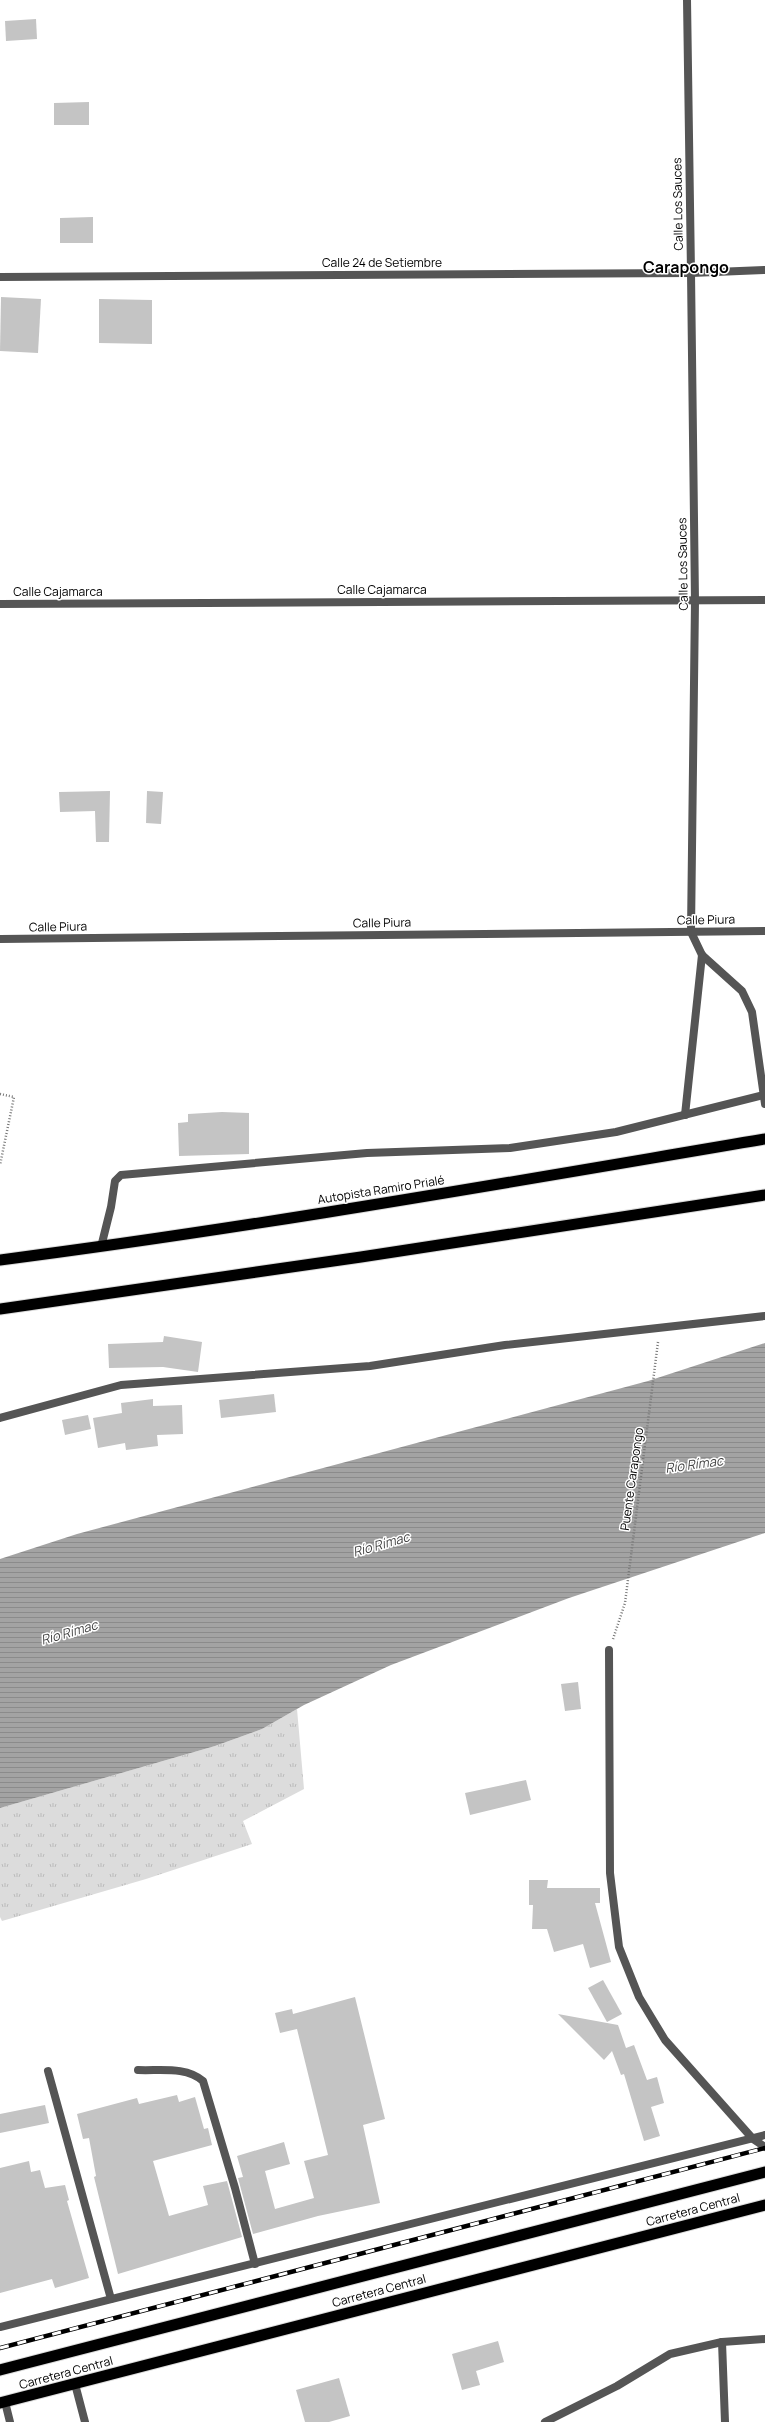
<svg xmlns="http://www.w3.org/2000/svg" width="765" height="2422" viewBox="0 0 765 2422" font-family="Manrope,sans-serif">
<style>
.grass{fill:url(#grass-tufts)}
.water{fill:url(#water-rules)}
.building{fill:#c4c4c4}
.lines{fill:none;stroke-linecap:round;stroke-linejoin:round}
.trunk-casing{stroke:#dbdbdb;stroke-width:13}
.path{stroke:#777;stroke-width:2.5;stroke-dasharray:1 2;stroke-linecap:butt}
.service{stroke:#555;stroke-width:8}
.minor{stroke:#555;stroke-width:8}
.tertiary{stroke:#555;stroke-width:8}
.trunk{stroke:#000;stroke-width:11}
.rail-casing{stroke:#000;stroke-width:4.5}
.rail{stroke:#fff;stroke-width:3;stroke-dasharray:9;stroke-linecap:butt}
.labels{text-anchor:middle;stroke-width:3;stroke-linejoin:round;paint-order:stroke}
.street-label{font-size:12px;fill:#000;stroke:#fff}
.water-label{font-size:13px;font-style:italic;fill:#444;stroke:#fff}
.district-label{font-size:16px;font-weight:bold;fill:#000;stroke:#fff}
</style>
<defs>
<pattern id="grass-tufts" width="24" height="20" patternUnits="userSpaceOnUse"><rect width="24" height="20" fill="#dcdcdc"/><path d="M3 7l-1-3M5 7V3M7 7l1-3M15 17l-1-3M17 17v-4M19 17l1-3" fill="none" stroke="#bbb"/></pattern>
<pattern id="water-rules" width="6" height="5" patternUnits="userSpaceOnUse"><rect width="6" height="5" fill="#a3a3a3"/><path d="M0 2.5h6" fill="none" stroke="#8b8b8b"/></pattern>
</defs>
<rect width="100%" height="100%" fill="#fff"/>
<path class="grass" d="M297,1709L304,1789L243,1821L252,1844L146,1879L2,1921L0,1917V1808L215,1746L262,1729Z"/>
<path class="water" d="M765,1343V1533L569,1598L391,1665L304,1705L262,1729L215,1746L0,1808V1559L77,1534L648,1381Z"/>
<g class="building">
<path d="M36,19L37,39L6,41L5,21Z"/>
<path d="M89,102V125H54V103Z"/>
<path d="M93,217V243H60V218Z"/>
<path d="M1,297L41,299L38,353L0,351Z"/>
<path d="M99,299L152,300V344L99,343Z"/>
<path d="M110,791L109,842H96L95,811L60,812L59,792Z"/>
<path d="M147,791L163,792L161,824L146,823Z"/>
<path d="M222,1112L249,1113V1154L179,1156L178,1123L188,1122V1114Z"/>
<path d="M164,1336L202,1342L198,1372L163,1367L109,1368L108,1344L163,1342Z"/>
<path d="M274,1394L276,1412L221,1418L219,1400Z"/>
<path d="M153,1399V1406L182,1405L183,1434L157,1435L158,1446L126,1450L125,1443L98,1448L93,1418L122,1413L121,1403Z"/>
<path d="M88,1415L91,1429L65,1435L62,1420Z"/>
<path d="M578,1682L581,1709L565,1711L561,1684Z"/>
<path d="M526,1780L531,1800L470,1815L465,1793Z"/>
<path d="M529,1880H548L547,1888H600V1903H595L611,1962L590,1968L583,1944L554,1952L547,1929H532L533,1905H529Z"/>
<path d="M603,1980L622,2014L607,2022L588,1988Z"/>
<path d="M355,1997L385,2119L363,2125L380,2203L318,2216L253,2234L238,2178L243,2177L237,2156L284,2142L290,2164L265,2171L275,2209L314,2198L304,2161L328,2155L297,2029L280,2033L275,2013L292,2009L293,2014Z"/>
<path d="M558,2014L618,2025L626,2048L634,2045L647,2080L657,2077L664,2103L651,2107L660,2136L644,2141L624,2074L621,2075L612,2051L604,2060Z"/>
<path d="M177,2095L179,2102L195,2097L204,2129L208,2128L212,2145L153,2161L169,2216L208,2205L203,2186L227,2181L242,2237L118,2274L94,2177L96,2176L89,2138L83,2139L77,2114L137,2098L139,2104Z"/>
<path d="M45,2105L49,2123L0,2133V2114Z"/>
<path d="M29,2161L31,2172L40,2170L45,2188L65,2185L69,2200L67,2201L89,2278L55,2288L52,2279L0,2293V2168Z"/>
<path d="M498,2341L504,2362L476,2371L480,2385L462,2390L452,2354Z"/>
<path d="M339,2378L350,2416L329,2422H305L296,2390Z"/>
</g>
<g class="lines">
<defs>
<g id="trunk">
<path d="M0,1260C256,1227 510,1182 765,1139"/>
<path d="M0,1309L361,1257L765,1195"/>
<path d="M0,2370L765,2172"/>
<path d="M0,2403L765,2205"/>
</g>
</defs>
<use href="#trunk" class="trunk-casing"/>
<g class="path">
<path d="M0,1094L14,1097L0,1165"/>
<path d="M613,1639L625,1603L658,1342"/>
</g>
<g class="service">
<path d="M75,2384L85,2422"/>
<path d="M5,2402L10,2422"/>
<path d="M545,2422L617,2386L670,2354L722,2342"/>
</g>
<g class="minor">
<path d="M691,273L695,601L691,932L702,955L742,991L752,1012L765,1104"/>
<path d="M0,604L765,600"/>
<path d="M0,939L765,931"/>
<path d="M685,1115L702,955"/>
<path d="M101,1247L111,1207L115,1181L121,1175L367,1153L510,1148L616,1132L764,1095"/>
<path d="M0,1418L121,1385L370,1366L505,1345L765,1316"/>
<path d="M609,1650L610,1873L619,1947L639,1997L665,2040L753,2139L765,2147"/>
<path d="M138,2070C160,2071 186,2066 203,2081L235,2188L255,2264"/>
<path d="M48,2071L111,2299"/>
<path d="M0,2327L765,2135"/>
<path d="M725,2422L722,2342L765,2339"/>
</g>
<g class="tertiary">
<path d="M687,0L691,273"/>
<path d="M0,277L691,273L765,270"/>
</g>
<use href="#trunk" class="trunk"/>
<defs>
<path id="rail" d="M0,2348L765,2148"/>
</defs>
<use href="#rail" class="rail-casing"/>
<use href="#rail" class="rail"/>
</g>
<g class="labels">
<g class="street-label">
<text transform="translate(678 204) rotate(-91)" y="4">Calle Los Sauces</text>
<text x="382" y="267">Calle 24 de Setiembre</text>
<text transform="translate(683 564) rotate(-91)" y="4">Calle Los Sauces</text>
<text x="382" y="594">Calle Cajamarca</text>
<text x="58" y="596">Calle Cajamarca</text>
<text transform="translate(706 920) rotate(-1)" y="4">Calle Piura</text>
<text transform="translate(382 923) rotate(-1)" y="4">Calle Piura</text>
<text transform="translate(58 927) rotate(-1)" y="4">Calle Piura</text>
<text transform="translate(381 1190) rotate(-9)" y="4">Autopista Ramiro Prialé</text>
<text transform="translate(632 1479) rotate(-82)" y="4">Puente Carapongo</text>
<text transform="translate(693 2210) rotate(-15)" y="4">Carretera Central</text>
<text transform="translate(379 2291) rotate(-15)" y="4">Carretera Central</text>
<text transform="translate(66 2373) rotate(-15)" y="4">Carretera Central</text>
</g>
<g class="water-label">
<text transform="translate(694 1464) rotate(-8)" y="5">Río Rímac</text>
<text transform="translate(381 1544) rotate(-16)" y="5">Río Rímac</text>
<text transform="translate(69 1632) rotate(-16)" y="5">Río Rímac</text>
</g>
<g class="district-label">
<text x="686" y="273">Carapongo</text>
</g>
</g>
</svg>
